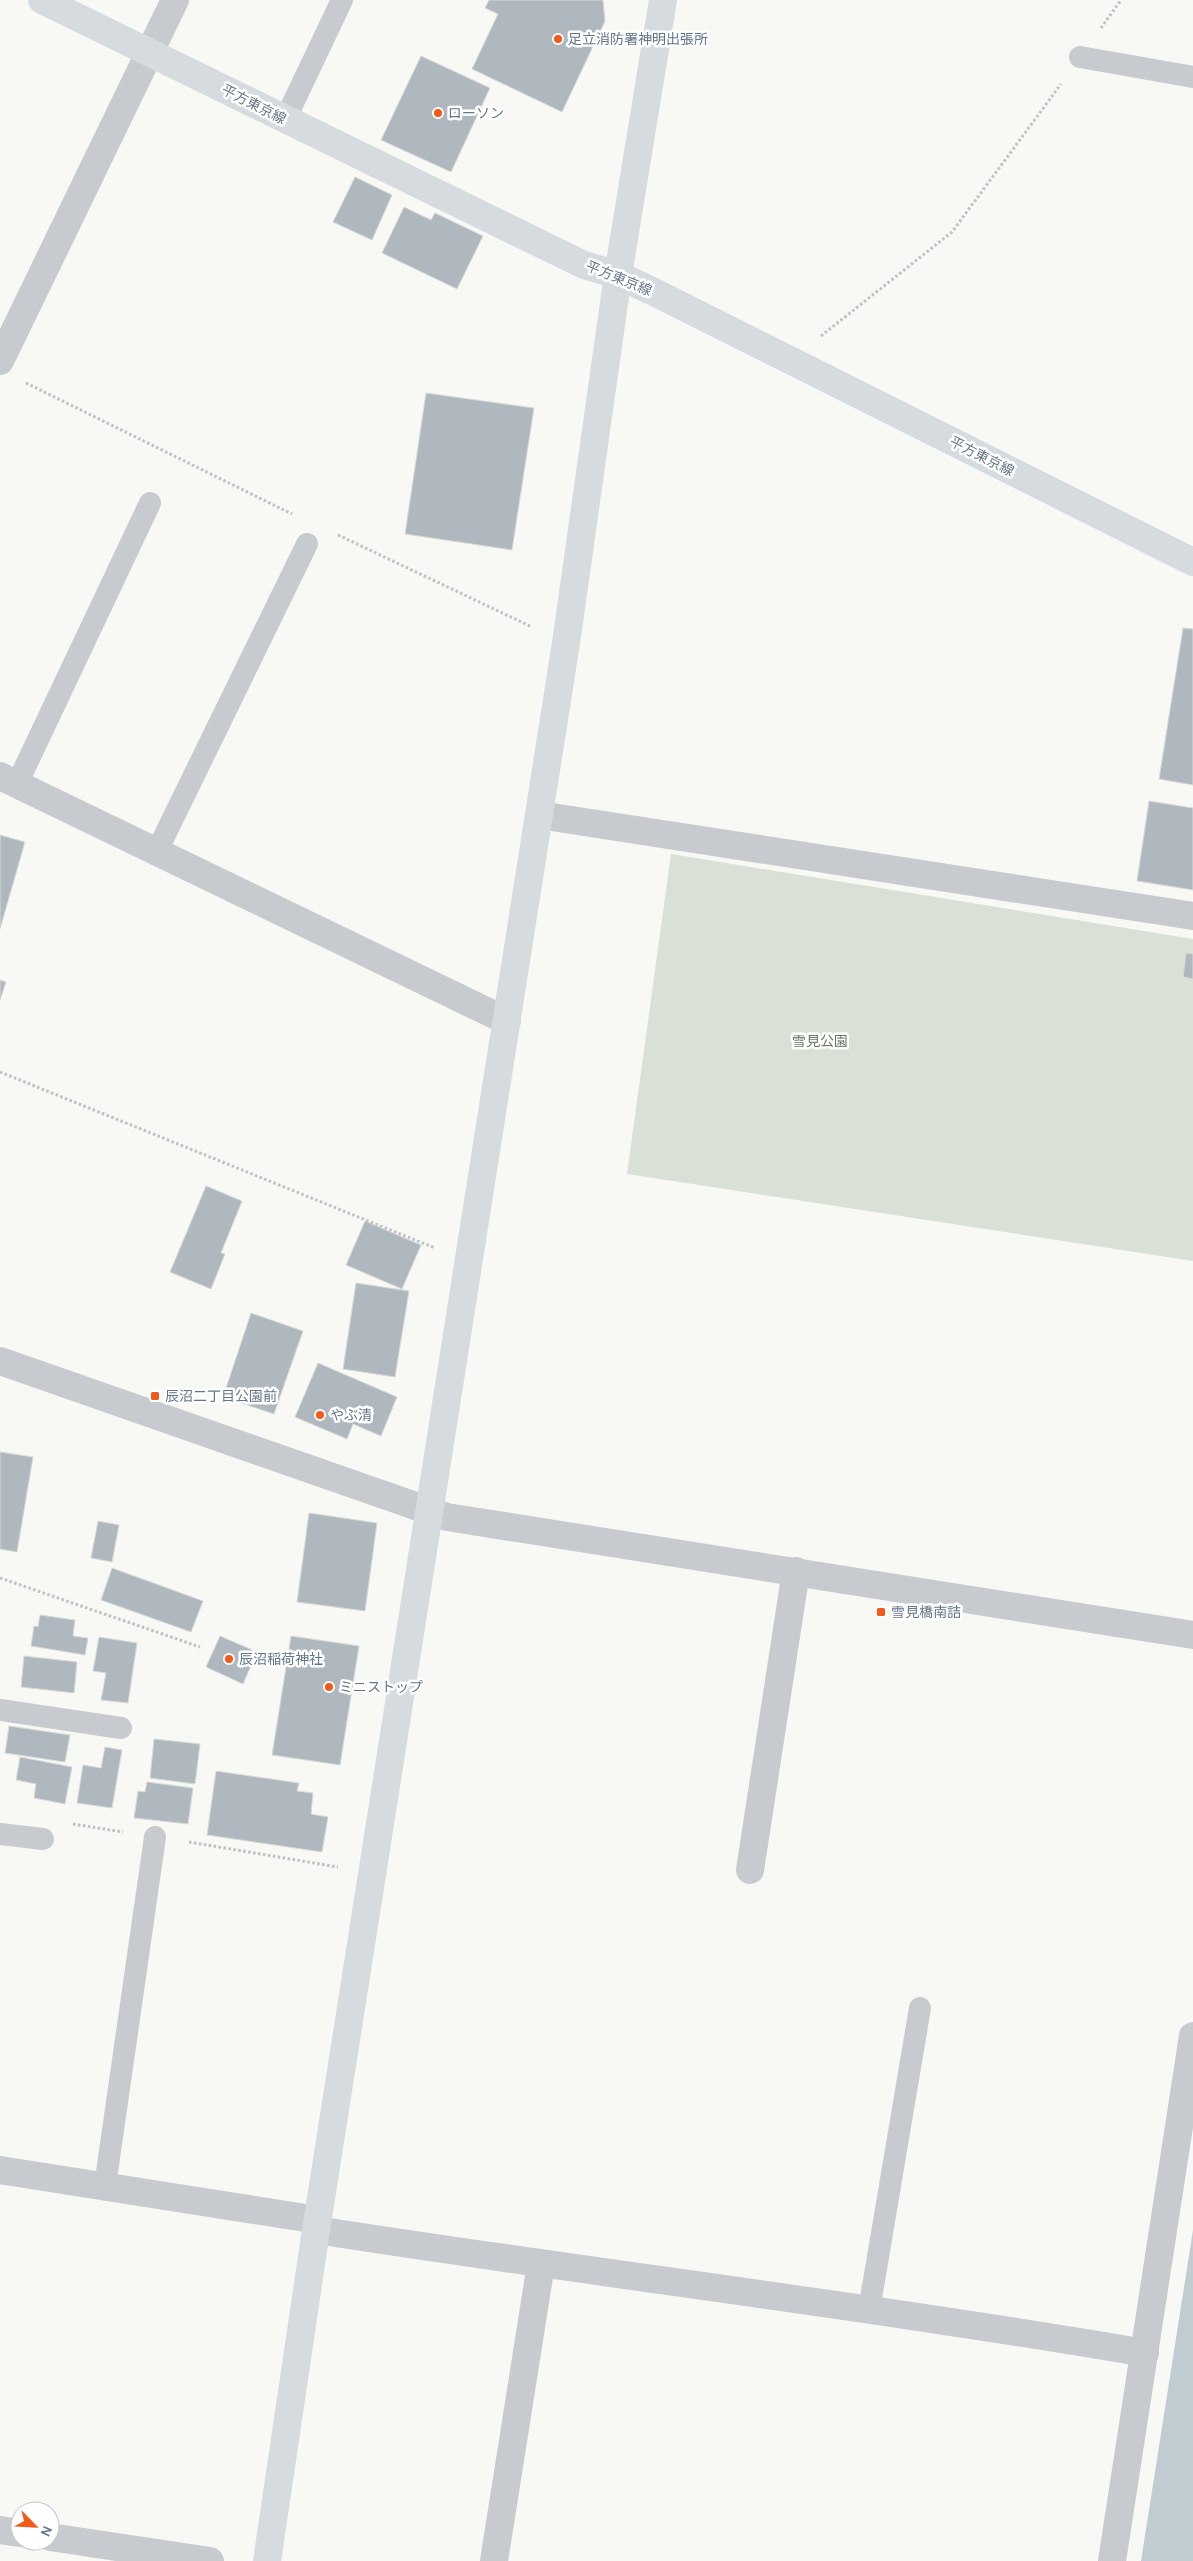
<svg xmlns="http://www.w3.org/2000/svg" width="1193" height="2561" viewBox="0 0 1193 2561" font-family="Karla,'Noto Sans JP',sans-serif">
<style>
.green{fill:#d9e0d5}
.water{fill:#c1ccd2}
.building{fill:#b0b8bf;stroke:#d9dad7}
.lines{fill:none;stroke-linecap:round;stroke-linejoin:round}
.path{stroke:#bec1c3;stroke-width:3;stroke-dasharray:2.5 2.5;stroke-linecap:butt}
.lane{stroke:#c7cbcf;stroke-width:22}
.street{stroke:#c7cbcf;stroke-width:28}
.secondary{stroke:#d6dbe0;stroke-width:28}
.poi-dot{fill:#f35919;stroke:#fff;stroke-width:2}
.labels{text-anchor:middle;stroke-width:5;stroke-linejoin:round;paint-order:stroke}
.poi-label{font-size:14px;fill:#647689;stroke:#fff;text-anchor:start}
.street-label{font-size:14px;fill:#647689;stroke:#fff}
.park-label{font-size:14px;fill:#637a60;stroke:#fff}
</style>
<rect width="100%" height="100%" fill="#f8f8f5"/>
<path class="green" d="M671,854L1193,939V1261L627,1174Z"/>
<path class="water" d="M1193,2230V2561H1141Z"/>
<g class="building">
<path d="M489,0H603L605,21L562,112L472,69L498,14L485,8Z"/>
<path d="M421,56L490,88L451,172L381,140Z"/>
<path d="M355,177L392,195L372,240L333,222Z"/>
<path d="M404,207L431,220L435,213L483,236L457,289L382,253Z"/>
<path d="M426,393L534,408L512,550L405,534Z"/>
<path d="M1183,628L1193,629V785L1159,779Z"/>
<path d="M1149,801L1193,808V890L1137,881Z"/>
<path d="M0,835L25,842L0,929Z"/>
<path d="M1186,953L1193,954V979L1183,977Z"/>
<path d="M0,980L6,982L0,1000Z"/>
<path d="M206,1186L242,1201L221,1253L225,1254L211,1289L170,1272Z"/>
<path d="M365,1221L421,1245L402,1289L346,1265Z"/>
<path d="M356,1283L409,1291L395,1377L343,1369Z"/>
<path d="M251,1313L303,1331L274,1414L223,1397Z"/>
<path d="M318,1363L397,1397L381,1436L353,1424L347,1439L295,1417Z"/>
<path d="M0,1452L33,1457L17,1552L0,1549Z"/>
<path d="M309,1513L377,1523L365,1611L297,1602Z"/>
<path d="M98,1521L119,1525L112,1562L91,1558Z"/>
<path d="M112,1568L203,1601L191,1632L101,1600Z"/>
<path d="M40,1615L75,1620L73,1636L88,1638L85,1655L31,1646L34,1626L38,1627Z"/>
<path d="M220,1636L257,1652L243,1684L206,1667Z"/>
<path d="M291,1636L359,1646L340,1765L272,1755Z"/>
<path d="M99,1637L137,1643L128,1703L101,1700L106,1673L93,1671Z"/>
<path d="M24,1656L77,1662L74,1693L21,1687Z"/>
<path d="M9,1726L70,1735L65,1762L5,1753Z"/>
<path d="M154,1739L200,1744L195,1784L150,1778Z"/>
<path d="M105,1747L122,1750L112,1808L77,1803L83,1765L101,1768Z"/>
<path d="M20,1757L72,1767L65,1804L34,1798L36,1784L16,1780Z"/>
<path d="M216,1771L299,1783L297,1791L313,1793L311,1814L328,1817L322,1852L207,1835Z"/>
<path d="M147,1782L193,1788L188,1824L134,1818L138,1791L145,1792Z"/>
</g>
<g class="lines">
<g class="path">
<path d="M1101,28L1121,0"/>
<path d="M821,336L952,232L1061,84"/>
<path d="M26,383L292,514"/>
<path d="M338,535L532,627"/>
<path d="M0,1072L435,1248"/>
<path d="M0,1578L200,1647"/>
<path d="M73,1824L123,1832"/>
<path d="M189,1842L338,1867"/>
</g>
<g class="lane">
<path d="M1080,57L1193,77"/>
<path d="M285,120L342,0"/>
<path d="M17,784L150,503"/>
<path d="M157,851L307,544"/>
<path d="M0,1710L121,1728"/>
<path d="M0,1834L43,1839"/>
<path d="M105,2186L155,1837"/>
<path d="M869,2310L920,2008"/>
</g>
<g class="street">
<path d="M0,361L175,0"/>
<path d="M0,776L507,1021"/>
<path d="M539,815L1193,916"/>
<path d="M0,1361L447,1517L1193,1635"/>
<path d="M750,1870L796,1571"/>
<path d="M0,2170L318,2220"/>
<path d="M316,2230C592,2273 870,2306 1145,2353"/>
<path d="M0,2530L20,2533"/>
<path d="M50,2537L210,2561"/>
<path d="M494,2561L541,2264"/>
<path d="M1112,2561L1193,2036"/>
</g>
<g class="secondary">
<path d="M42,0L584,265L618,275L652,291L1193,562"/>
<path d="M267,2561L316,2230L566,643L618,275L663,0"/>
</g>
</g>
<g class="poi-dot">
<circle cx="558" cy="39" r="5"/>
<circle cx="438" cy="113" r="5"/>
<rect x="150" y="1391" width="10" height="10" rx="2.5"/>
<circle cx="320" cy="1415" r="5"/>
<rect x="876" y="1607" width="10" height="10" rx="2.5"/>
<circle cx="229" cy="1659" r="5"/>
<circle cx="329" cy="1687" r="5"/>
</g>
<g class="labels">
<g class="poi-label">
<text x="568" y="44">足立消防署神明出張所</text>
<text x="448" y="118">ローソン</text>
<text x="165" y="1401">辰沼二丁目公園前</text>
<text x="330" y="1420">やぶ清</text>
<text x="891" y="1617">雪見橋南詰</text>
<text x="239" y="1664">辰沼稲荷神社</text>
<text x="339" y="1692">ミニストップ</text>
</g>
<g class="street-label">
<text transform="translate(254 104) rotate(27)" y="5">平方東京線</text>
<text transform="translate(619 278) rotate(22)" y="5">平方東京線</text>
<text transform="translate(982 456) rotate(27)" y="5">平方東京線</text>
</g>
<g class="park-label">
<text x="820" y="1046">雪見公園</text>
</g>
</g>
<g transform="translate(35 2526) rotate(114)"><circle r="24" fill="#ffffff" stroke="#c1c8d0"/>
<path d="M0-4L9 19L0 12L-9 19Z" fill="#f35919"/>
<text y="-8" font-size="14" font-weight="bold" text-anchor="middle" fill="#647689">N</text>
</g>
</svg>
